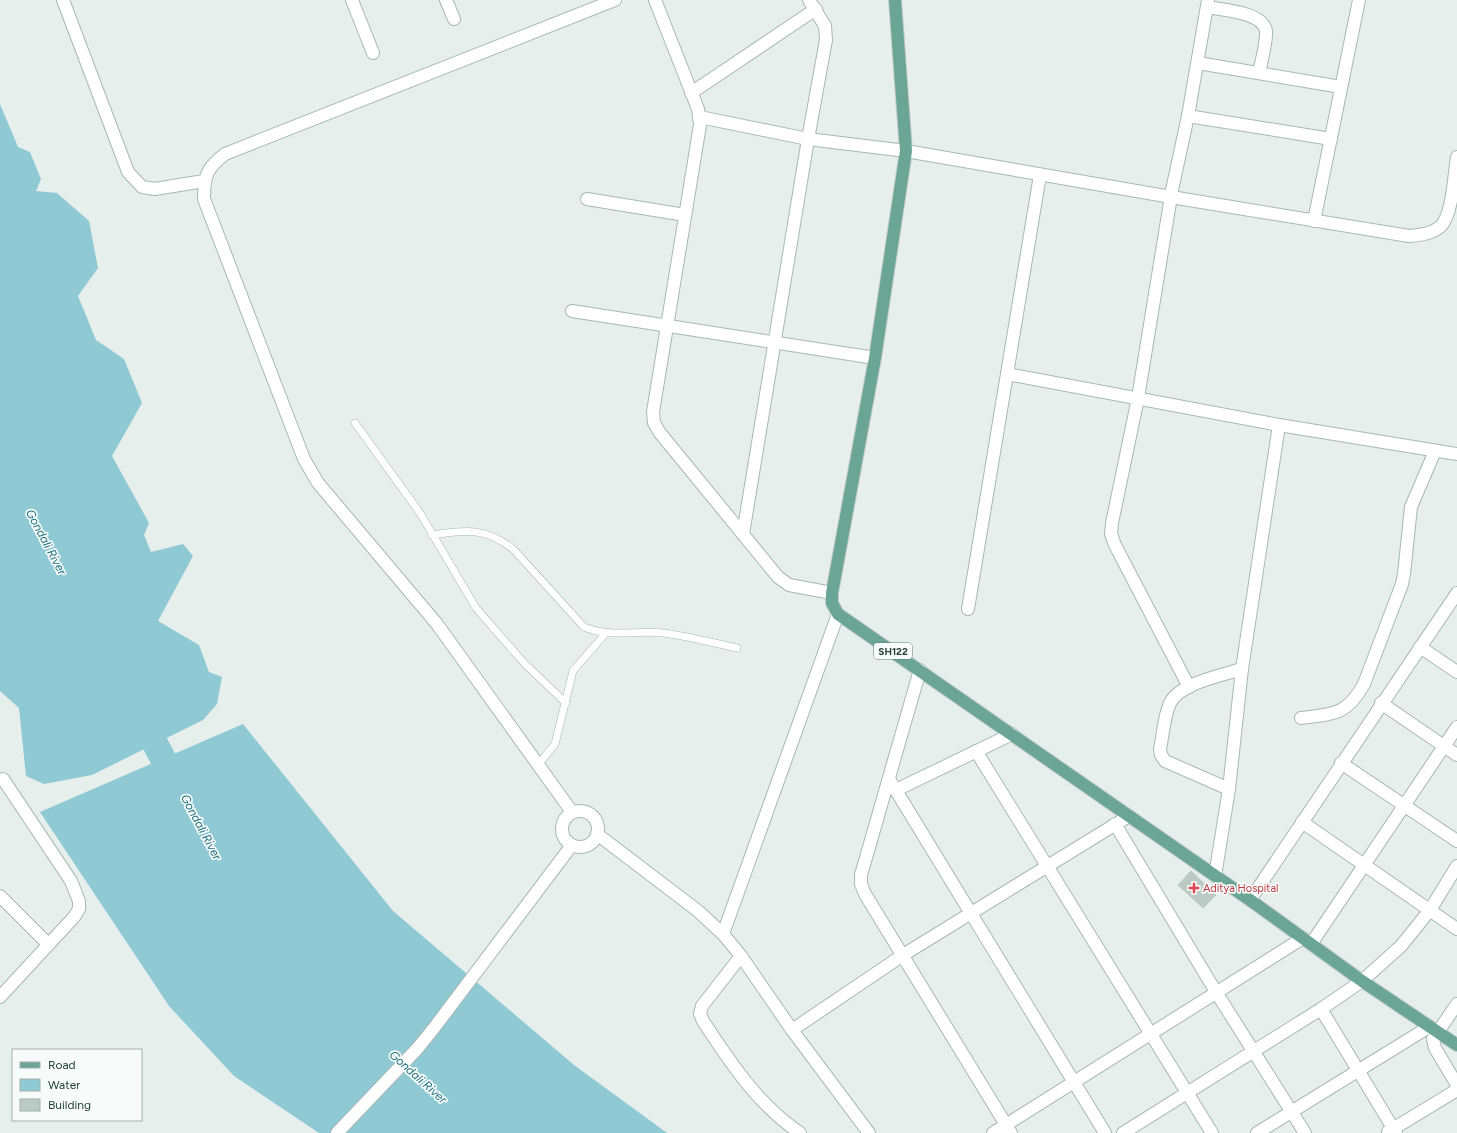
<svg xmlns="http://www.w3.org/2000/svg" width="1457" height="1133" viewBox="0 0 1457 1133" font-family="Figtree,sans-serif">
<style>
.water{fill:#8ec9d4}
.lines{fill:none;stroke-linecap:round;stroke-linejoin:round}
.river{stroke:#8ec9d4;stroke-width:26}
.building{fill:#bbcac4;stroke:#b8c9c2}
.service-casing{stroke:#a8b8b2;stroke-width:8}
.minor-casing{stroke:#a8b8b2;stroke-width:14}
.tertiary-casing{stroke:#a8b8b2;stroke-width:14}
.secondary-casing{stroke:#a4bbb3;stroke-width:14}
.primary-casing{stroke:#c2cac8;stroke-width:14}
.service{stroke:#fff;stroke-width:7}
.minor{stroke:#fff;stroke-width:12}
.tertiary{stroke:#fff;stroke-width:12}
.secondary{stroke:#fff;stroke-width:12}
.primary{stroke:#6aa596;stroke-width:12}
.health-dot{fill:#e0444e;stroke:#f7fbf9;stroke-width:1.5}
.labels{text-anchor:middle;stroke-width:3.5;stroke-linejoin:round;paint-order:stroke}
.shield{fill:#f7fbf9;stroke:#637a73;stroke-width:1}
.shield-label{font-size:10px;font-weight:bold;fill:#24423a}
.health-label{font-size:11px;fill:#be3a42;stroke:#f7fbf9;text-anchor:start}
.water-label{font-size:12px;font-style:italic;fill:#1c6f80;stroke:#f7fbf9}
</style>
<rect width="100%" height="100%" fill="#e6efeb"/>
<g class="water">
<path d="M0,98V104L18,147L30,152L41,179L36,191L57,193L89,221L98,268L78,296L96,340L124,359L142,403L112,456L149,523L144,535L151,552L183,544L193,556L158,621L199,645L209,672L222,677L217,704L203,720L92,775L44,784L26,776L19,708L0,691Z"/>
<path d="M243,724L393,911L574,1065L667,1133H319L234,1076L169,1006L40,812Z"/>
</g>
<g class="lines">
<path class="river" d="M138,712L180,790"/>
</g>
<path class="building" d="M1191,871L1216,895L1203,908L1178,885Z"/>
<g class="lines">
<defs>
<g id="service">
<path d="M355,423L420,513L476,608L524,663L566,703"/>
<path d="M432,535C465,530 485,527 513,549L584,627C610,638 636,630 663,633C688,636 713,643 737,648"/>
<path d="M538,765L555,744L573,671L605,634"/>
</g>
<g id="minor">
<path d="M63,0L128,172L142,187L155,189L204,181"/>
<path d="M352,0L373,53"/>
<path d="M446,0L454,19"/>
<path d="M655,0L698,109L700,125L653,412L654,423L660,433L778,577L789,585L832,593"/>
<path d="M1207,7C1223,10 1263,12 1266,31C1267,42 1261,62 1259,73"/>
<path d="M1198,63L1341,87"/>
<path d="M691,93L816,9"/>
<path d="M1188,116L1331,139"/>
<path d="M700,117L808,139L906,151L1171,197L1409,236C1420,235 1432,234 1441,226C1453,213 1454,174 1457,157"/>
<path d="M587,199L685,215"/>
<path d="M1314,221L1359,0"/>
<path d="M572,311L875,358"/>
<path d="M1007,374L1279,425L1457,454"/>
<path d="M743,534L808,139L826,40L825,26L809,0"/>
<path d="M968,609L1040,175"/>
<path d="M1420,647L1457,672"/>
<path d="M920,670L861,875V884L865,894L1011,1133"/>
<path d="M1189,687L1115,545L1111,534L1112,523L1138,398L1172,190L1188,116L1208,0"/>
<path d="M1381,703L1457,755"/>
<path d="M1301,718C1334,714 1347,715 1364,684L1402,584L1404,574L1411,507L1435,451"/>
<path d="M976,751L1212,1133"/>
<path d="M1341,763L1457,841"/>
<path d="M889,779L1105,1133"/>
<path d="M1229,789L1165,761L1161,755L1160,749C1163,735 1164,716 1170,703C1180,683 1223,675 1242,669"/>
<path d="M896,790L1012,734"/>
<path d="M572,812L437,624L318,483L304,459L204,199C204,175 207,168 225,154L615,0"/>
<path d="M1302,822L1457,929"/>
<path d="M1115,824L1216,992L1305,1133"/>
<path d="M1215,876L1229,789L1242,669L1279,425"/>
<path d="M0,896L48,944"/>
<path d="M1250,900L1457,593"/>
<path d="M723,934L838,614"/>
<path d="M1311,944L1457,727"/>
<path d="M741,956L702,1006L700,1014L703,1021C730,1062 758,1105 800,1133"/>
<path d="M0,997L74,917L79,909V901L71,881L3,779"/>
<path d="M1457,1004L1433,1039L1435,1048L1457,1085"/>
<path d="M1321,1009L1396,1133"/>
<path d="M792,1030L903,955L1129,816"/>
<path d="M1388,1132L1457,1090"/>
<path d="M993,1133L1303,938"/>
<path d="M1123,1133L1321,1009L1362,981L1401,946L1430,910L1457,866"/>
<path d="M1257,1133L1429,1027"/>
</g>
<path id="tertiary" d="M337,1133L417,1049L434,1028L572,845"/>
<g id="secondary">
<circle cx="580" cy="829" r="18"/>
<path d="M597,834L698,911L723,934L741,956L792,1030L869,1133"/>
</g>
<path id="primary" d="M895,0L906,151L875,358L832,593V603L838,614L1250,900L1362,981L1457,1045"/>
</defs>
<use href="#service" class="service-casing"/>
<use href="#minor" class="minor-casing"/>
<use href="#tertiary" class="tertiary-casing"/>
<use href="#secondary" class="secondary-casing"/>
<use href="#primary" class="primary-casing"/>
<use href="#service" class="service"/>
<use href="#minor" class="minor"/>
<use href="#tertiary" class="tertiary"/>
<use href="#secondary" class="secondary"/>
<use href="#primary" class="primary"/>
</g>
<path class="health-dot" d="M1192 882h4v4h4v4h-4v4h-4v-4h-4v-4h4z"/>
<g class="labels">
<rect class="shield" x="874" y="643" width="38" height="16" rx="3"/>
<g class="shield-label">
<text x="893" y="655">SH122</text>
</g>
<g class="health-label">
<text x="1203" y="892">Aditya Hospital</text>
</g>
<g class="water-label">
<text transform="translate(46 542) rotate(62)" y="4">Gondali River</text>
<text transform="translate(201 827) rotate(62)" y="4">Gondali River</text>
<text transform="translate(418 1077) rotate(42)" y="4">Gondali River</text>
</g>
</g>
<rect x="12" y="1049" width="130" height="72" fill="#f7fbf9" stroke="#a3b1ad"/>
<rect x="20" y="1062" width="20" height="6" fill="#6aa596" stroke="#a3b1ad"/>
<text x="48" y="1069" font-size="12" fill="#24423a">Road</text>
<rect x="20" y="1079" width="20" height="12" fill="#8ec9d4" stroke="#a3b1ad"/>
<text x="48" y="1089" font-size="12" fill="#24423a">Water</text>
<rect x="20" y="1099" width="20" height="12" fill="#bbcac4" stroke="#a3b1ad"/>
<text x="48" y="1109" font-size="12" fill="#24423a">Building</text>
</svg>
